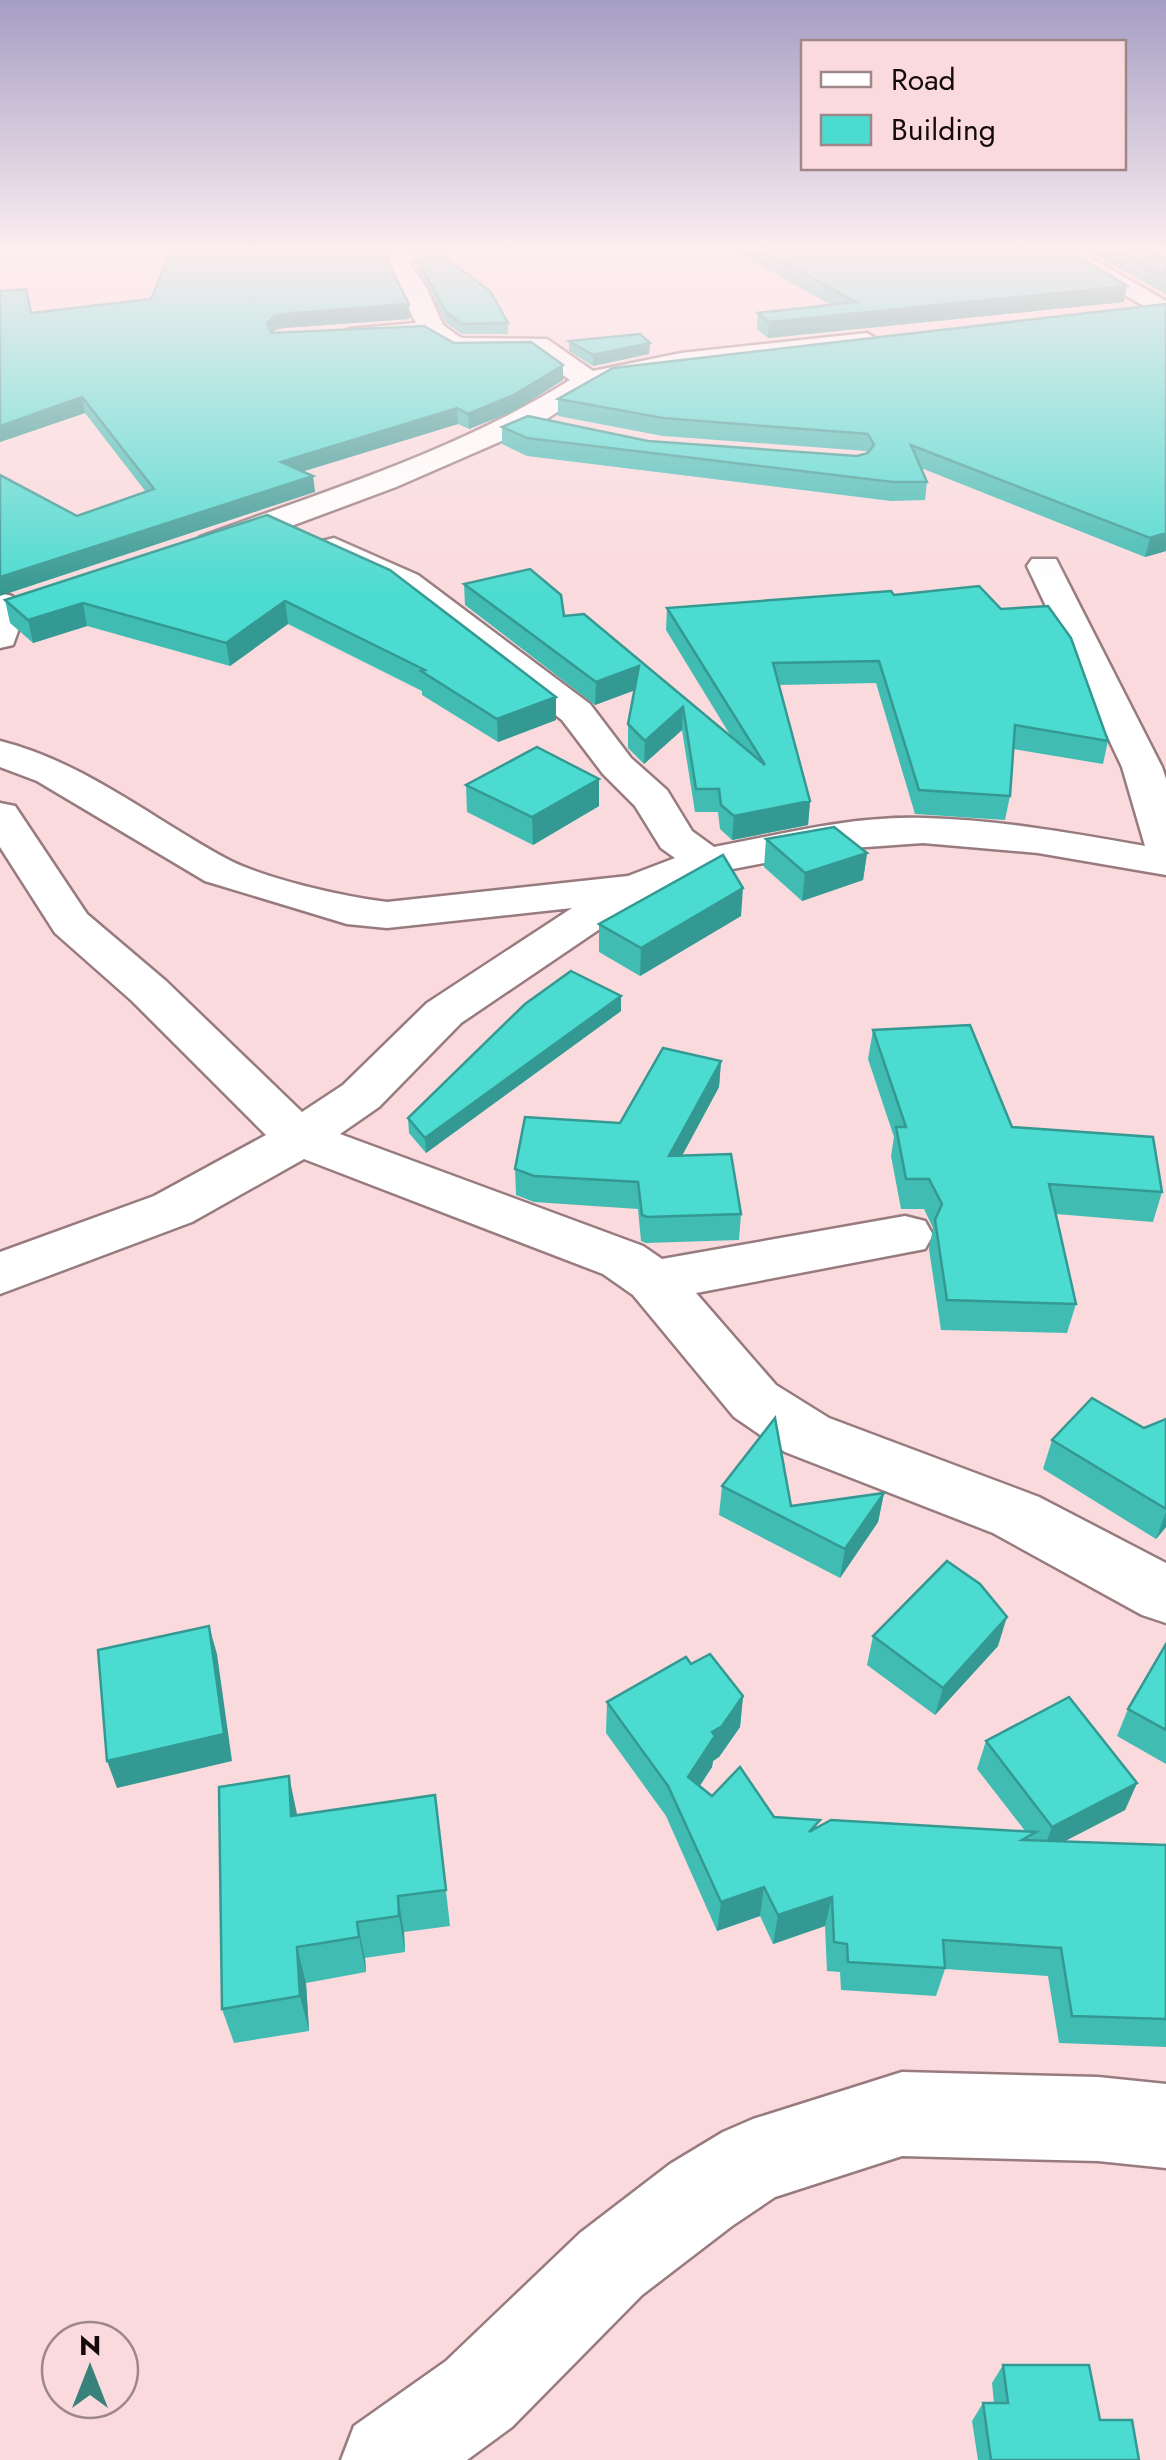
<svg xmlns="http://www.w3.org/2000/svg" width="1166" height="2460" viewBox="0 0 1166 2460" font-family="Jost,sans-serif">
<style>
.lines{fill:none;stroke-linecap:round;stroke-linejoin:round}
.street-casing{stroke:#977b7e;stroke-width:5}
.street{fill:#fff;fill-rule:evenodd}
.wall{fill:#40bcb3}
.shaded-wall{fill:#349992}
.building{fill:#4bdbd0;stroke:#349992;stroke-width:2.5}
</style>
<rect width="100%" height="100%" fill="#fadadd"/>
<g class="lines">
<defs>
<g id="street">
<path d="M395,251H419L410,263L427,289L443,325L461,338L547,339L593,371L681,353L867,333L880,341L867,349L681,369L597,386L536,426L396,487L224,551H200L196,544L200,537C325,491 457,451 570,380L532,353L455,354L426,337L349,341L345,335L349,329L416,323L386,263Z"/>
<path d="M1050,251H1079L1166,301V319Z"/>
<path d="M334,538L418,575L590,704L631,758L667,790L692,831L714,847C783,834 855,815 925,818C999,820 1072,833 1145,846L1122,767L1027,566L1032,559H1056L1162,767L1166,779V875L1038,853L923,843L838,849L717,872L654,896L616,918L461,1023L379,1107L340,1134L643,1246L662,1259L905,1216L925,1221L933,1235L925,1249L696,1293L776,1385L829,1418L1039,1497L1166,1563V1623L1142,1615L993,1533L785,1452L734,1417L633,1295L603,1274L304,1159L192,1222L0,1294V1252L154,1196L266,1135L132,1001L55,933L0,847V803L15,806L87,914L166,981L302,1112L343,1085L427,1003L572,908L387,928L347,924L205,881L37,781L0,767V741C85,762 155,821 231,861C270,880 344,897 387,902L628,876L675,858L661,848L635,806L603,774L562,720L394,589L322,555L318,548L322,541Z"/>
<path d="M0,593L12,596L26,609L13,645L0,648Z"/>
<path d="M902,2072L1098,2077L1166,2084V2168L1098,2161L902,2156L775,2197L732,2226L642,2295L512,2427L467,2460H341L354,2426L446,2361L580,2233L670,2164L723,2132L753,2119Z"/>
</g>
</defs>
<use href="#street" class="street-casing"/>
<use href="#street" class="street"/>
</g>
<g class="wall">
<path d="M171,251H390L386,259L410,319L284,328L275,330L273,333L454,343L563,365V380L514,411L469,429L458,424L303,471L313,476L315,492L77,516L146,492L85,413L0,442V291L31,313L151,299Z"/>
<path d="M734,251H1070L1124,302L768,338L757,329L758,313L831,305Z"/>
<path d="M1087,251H1150L1166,258V294Z"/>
<path d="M414,253L508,323V334H462L446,323L415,263Z"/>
<path d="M1166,304V551L1145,557L921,468L927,482L925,500L891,501L527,456L502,444V427L648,441L857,456L867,453L866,451L663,436L558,416V399Z"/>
<path d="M569,341L650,343L649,354L593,366L569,351Z"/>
<path d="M267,515L556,720L498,742L422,695V691L288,624L230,666L87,626L33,643L10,623L5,600Z"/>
<path d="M464,584L564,616L732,738L666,630L667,608L894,595L1108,741L1103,764L1013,749L1010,796L1005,820L915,814L876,683L779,685L810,801L808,825L732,840L720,829L718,812H695L682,730L644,764L628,748V724L635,690L595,705L465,605Z"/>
<path d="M466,785L599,806L533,845L467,812Z"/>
<path d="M766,839L867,853L863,880L802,901L764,867Z"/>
<path d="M741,916L640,976L599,952V924Z"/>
<path d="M621,996V1011L426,1153L409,1133L408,1118Z"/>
<path d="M873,1030L1012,1127L1162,1192L1153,1222L1056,1214L1076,1304L1067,1333L941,1330L929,1249L933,1228L924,1209H901L891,1156L894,1137L868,1059Z"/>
<path d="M721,1061L719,1087L682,1155L741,1214L739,1240L646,1243L641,1241L638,1209L534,1202L516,1195L515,1169L620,1123Z"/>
<path d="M1166,1419V1527L1156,1539L1043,1469L1052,1440L1144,1428Z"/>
<path d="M722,1486L791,1506L884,1493L878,1522L840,1578L719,1515Z"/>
<path d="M873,1636L998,1646L935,1715L867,1665Z"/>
<path d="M1166,1644V1764L1117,1736L1128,1709Z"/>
<path d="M691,1664L743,1696L740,1727L719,1757L713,1761L712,1767L700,1786L712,1796L774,1817L819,1827L1026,1832L977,1769L986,1741L1137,1783L1125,1810L1065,1841L1166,1845V2047L1059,2043L1048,1976L945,1969L936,1996L841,1990L840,1972L827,1971L825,1926L773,1944L760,1916L717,1931L666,1816L606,1733L607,1702Z"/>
<path d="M435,1795L450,1926L404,1932L405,1952L365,1958L366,1972L306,1983L309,2031L234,2043L222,2009L297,1815Z"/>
<path d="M1003,2365L1100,2420L1139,2460H978L972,2421L983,2403H994L992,2383Z"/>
</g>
<g class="shaded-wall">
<path d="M1127,286L1124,302L768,338L769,322Z"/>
<path d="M409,304L410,319L284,328L275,330L269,338L267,323L274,316Z"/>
<path d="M650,343L649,354L593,366V355Z"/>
<path d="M563,365V380L514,411L469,429L468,414Z"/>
<path d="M82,397L85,413L0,442V426Z"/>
<path d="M457,408L458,424L282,478L281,462Z"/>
<path d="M313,476L315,492L0,596V577Z"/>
<path d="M1166,533V551L1145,557L1150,538Z"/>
<path d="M285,601L288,624L230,666L226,643Z"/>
<path d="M83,603L87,626L33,643L28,620Z"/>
<path d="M639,666L638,689L595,705L596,682Z"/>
<path d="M556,697V720L498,742L497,719Z"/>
<path d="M683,707L682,730L644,764L645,741Z"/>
<path d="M599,779V806L533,845L532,817Z"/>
<path d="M810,801L808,825L732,840L734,816Z"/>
<path d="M867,853L863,880L802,901L805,873Z"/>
<path d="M743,888L741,916L640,976L641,948Z"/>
<path d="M621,996V1011L426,1153L425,1138Z"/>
<path d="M721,1061L719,1087L668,1182L669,1156Z"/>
<path d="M884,1493L878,1522L840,1578L845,1549Z"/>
<path d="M1166,1512V1527L1156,1539Z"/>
<path d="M1007,1617L998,1646L935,1715L943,1688Z"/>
<path d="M209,1626L217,1654L232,1761L117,1788L107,1761Z"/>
<path d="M743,1696L740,1727L719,1757L713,1761L712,1767L685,1807L688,1777L712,1732Z"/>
<path d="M289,1776L297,1814L300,1854L291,1816Z"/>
<path d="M1137,1783L1125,1810L1042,1853L1052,1827Z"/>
<path d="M764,1887L760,1916L717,1931L721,1902Z"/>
<path d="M398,1896L404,1932L405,1952L399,1916Z"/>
<path d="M832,1897L825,1926L773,1944L778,1915Z"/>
<path d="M357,1922L365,1958L366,1972L359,1937Z"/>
<path d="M297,1947L306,1983L309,2031L300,1996Z"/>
</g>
<g class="building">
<path d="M171,251H382L409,304L283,314L274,316L267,323L271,333L424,326L454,343L531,342L563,365L514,395L468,414L457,408L281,462L313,476L0,577V475L77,516L154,489L82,397L0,426V291L26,289L31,313L151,299Z"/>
<path d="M415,251H436L490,291L508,323L462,324L446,312L414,253Z"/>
<path d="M762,251H1070L1127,286L769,322L758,313L856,302Z"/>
<path d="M1118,251H1150L1166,258V276Z"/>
<path d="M1166,304V533L1150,538L911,445L927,482H893L527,438L502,427L528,416L648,441L857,456L868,453L874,445L868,434L663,418L558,399L613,368Z"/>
<path d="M640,334L650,343L593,355L569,341Z"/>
<path d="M267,515L390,570L556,697L497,719L421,671L425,670L285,601L226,643L83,603L28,620L5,600Z"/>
<path d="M530,569L561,595L564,616L584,614L765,765L667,608L891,591L894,595L979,586L1001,609L1048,606L1071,638L1108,741L1015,725L1010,796L919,790L879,661L773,663L810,801L734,816L721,805L719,789H696L683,707L645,741L628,724L639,666L596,682L464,584Z"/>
<path d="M537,747L599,779L532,817L466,785Z"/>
<path d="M834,827L867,853L805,873L766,839Z"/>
<path d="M723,855L743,888L641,948L599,924Z"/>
<path d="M571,971L621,996L425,1138L408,1118L525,1004Z"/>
<path d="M970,1025L1012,1127L1153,1137L1162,1192L1049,1184L1076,1304L947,1300L935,1220L942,1204L929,1179H906L896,1127H906L873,1030Z"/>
<path d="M663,1048L721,1061L669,1156L731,1154L741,1214L647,1217L642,1215L638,1182L534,1176L515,1169L525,1117L620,1123Z"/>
<path d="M1092,1398L1144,1428L1166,1419V1509L1052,1440Z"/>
<path d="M775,1418L791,1506L884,1493L845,1549L722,1486Z"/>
<path d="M947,1561L980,1584L1007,1617L943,1688L873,1636Z"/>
<path d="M209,1626L224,1734L107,1761L98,1650Z"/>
<path d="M1166,1644V1730L1128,1709Z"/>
<path d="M710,1654L743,1696L722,1726L712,1732L715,1736L688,1777L712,1796L740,1767L774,1817L820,1820L809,1832L831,1820L1036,1832L1022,1840L1166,1845V2019L1072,2016L1061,1948L943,1940L945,1968L848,1962L847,1944L834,1942L832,1897L778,1915L764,1887L721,1902L668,1786L607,1702L686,1657L691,1664Z"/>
<path d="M1069,1697L1137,1783L1052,1827L986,1741Z"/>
<path d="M289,1776L291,1816L435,1795L446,1890L398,1896L399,1916L357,1922L359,1937L297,1947L300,1996L222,2009L219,1787Z"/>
<path d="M1003,2365H1089L1100,2420H1132L1139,2460H991L983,2403H1008Z"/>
</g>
<linearGradient id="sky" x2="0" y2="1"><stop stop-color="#a59ec4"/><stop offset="0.42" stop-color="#fdeef0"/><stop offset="1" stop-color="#fdeef0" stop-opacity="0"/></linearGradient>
<rect width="1166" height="595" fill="url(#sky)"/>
<rect x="801" y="40" width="325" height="130" fill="#fadadd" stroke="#9e8789" stroke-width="2.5"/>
<rect x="821" y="72" width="50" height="15" fill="#ffffff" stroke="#9e8789" stroke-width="2.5"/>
<text x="891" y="90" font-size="30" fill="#140a0b">Road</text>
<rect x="821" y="115" width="50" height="30" fill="#4bdbd0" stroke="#9e8789" stroke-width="2.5"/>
<text x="891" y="140" font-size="30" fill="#140a0b">Building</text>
<g transform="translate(90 2370)"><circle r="48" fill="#fadadd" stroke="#9e8789" stroke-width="2.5"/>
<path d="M0-8L18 38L0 25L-18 38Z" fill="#39817b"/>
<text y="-15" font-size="28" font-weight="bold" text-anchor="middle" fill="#140a0b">N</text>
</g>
</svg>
